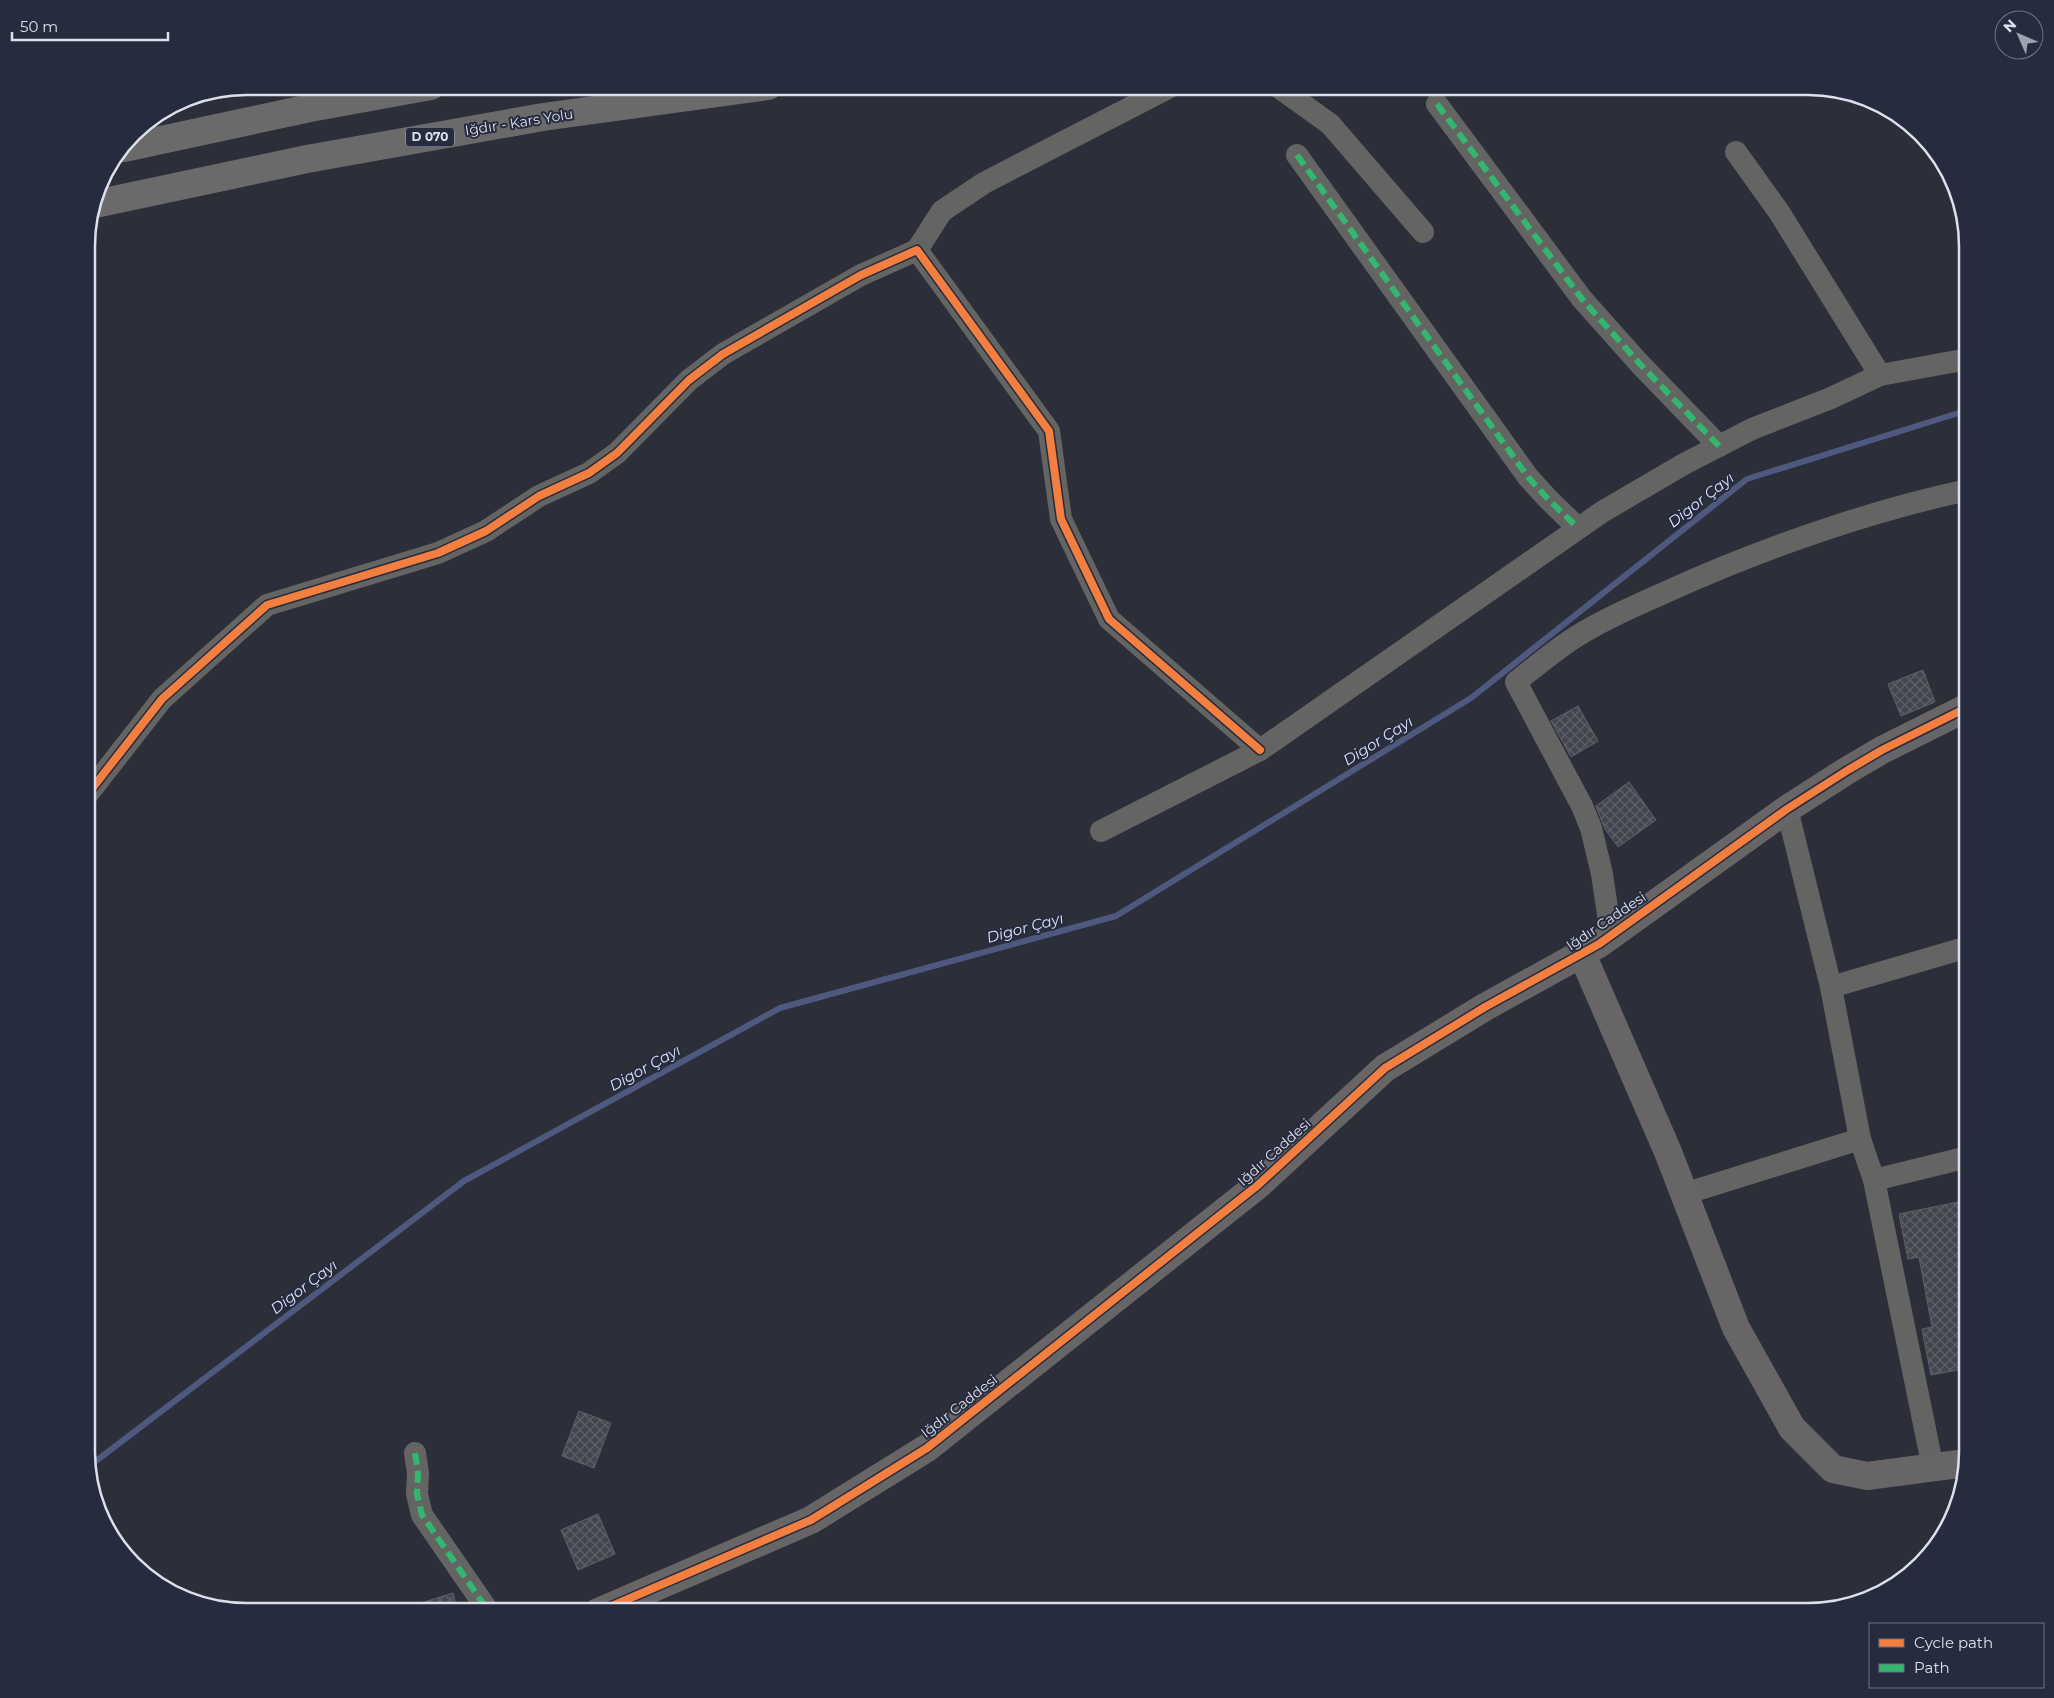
<svg xmlns="http://www.w3.org/2000/svg" width="2054" height="1698" viewBox="0 0 2054 1698" font-family="Montserrat,sans-serif">
<style>
.lines{fill:none;stroke-linecap:round;stroke-linejoin:round}
.stream{stroke:#4f597f;stroke-width:6}
.building{fill:url(#building-cross-hatch);stroke:#5e616a}
.street{stroke:#646462;stroke-width:22}
.secondary{stroke:#676566;stroke-width:28}
.highway{stroke:#6b6a6b;stroke-width:28}
.quiet{stroke:#33b770;stroke-width:6;stroke-dasharray:12 6;stroke-linecap:butt}
.cycleway-casing{stroke:#272b3e;stroke-width:11}
.cycleway{stroke:#f27e40;stroke-width:8}
.labels{text-anchor:middle;stroke-width:4;stroke-linejoin:round;paint-order:stroke}
.shield{fill:#272b3e;stroke:#a6aab8;stroke-width:1}
.shield-label{font-size:12px;font-weight:bold;fill:#dce0ec}
.street-label{font-size:14px;fill:#dce0ec;stroke:#272b3e}
.water-label{font-size:15px;font-style:italic;fill:#dbe3ff;stroke:#272b3e}
.rim{fill:none;stroke:#dce0ec;stroke-width:2.5}
</style>
<defs>
<pattern id="building-cross-hatch" width="8" height="8" patternUnits="userSpaceOnUse" patternTransform="scale(1.25)"><rect width="8" height="8" fill="#44464f"/><path d="M0 0l8 8M0 8l8-8" fill="none" stroke="#5e6068"/></pattern>
</defs>
<rect width="100%" height="100%" fill="#2c2e39"/>
<g class="lines">
<path class="stream" d="M88,1467L464,1181L780,1008L1116,916L1471,698L1747,479L1968,410"/>
</g>
<g class="building">
<path d="M1923,670L1935,702L1901,716L1888,684Z"/>
<path d="M1578,706L1598,741L1571,757L1551,721Z"/>
<path d="M1629,782L1656,820L1618,847L1605,829L1596,806Z"/>
<path d="M1968,1200V1368L1931,1375L1922,1329L1932,1327L1919,1257L1908,1259L1899,1214Z"/>
<path d="M579,1411L611,1423L594,1468L562,1456Z"/>
<path d="M598,1514L615,1554L578,1570L561,1530Z"/>
<path d="M453,1593L458,1612H406L405,1608Z"/>
</g>
<g class="lines">
<g class="street">
<path d="M1277,86L1330,124L1423,232"/>
<path d="M1437,104L1582,299L1639,363L1719,446"/>
<path d="M1736,152L1779,212L1880,375"/>
<path d="M1297,155L1528,477L1548,499L1578,528"/>
<path d="M917,250L942,211L984,183L1172,86"/>
<path d="M87,795L162,699L267,605L438,553L486,531L539,496L589,473L617,453L689,380L723,354L861,275L917,250L1049,431L1061,519L1109,619L1260,750"/>
<path d="M1787,809L1831,987L1860,1139L1874,1180L1933,1468"/>
<path d="M1101,831L1260,750L1602,512L1684,464L1752,429L1831,398L1880,375L1968,359"/>
<path d="M1611,935L1602,874L1591,828L1582,806L1516,682C1535,667 1554,651 1574,638C1602,620 1635,606 1666,592C1759,550 1868,511 1968,490"/>
<path d="M1831,987L1968,947"/>
<path d="M1874,1180L1968,1157"/>
<path d="M1684,1194L1860,1139"/>
<path d="M415,1453L418,1473L417,1494L422,1515L489,1612"/>
</g>
<g class="secondary">
<path d="M1582,954L1668,1152L1736,1328L1792,1428L1833,1469L1867,1476L1966,1463"/>
<path d="M598,1612L811,1520L927,1448L1258,1185L1385,1068L1485,1007L1599,944L1787,809L1848,770L1882,750L1968,707"/>
</g>
<g class="highway">
<path d="M124,148L310,108L431,86"/>
<path d="M95,204L307,159L543,117L768,86"/>
</g>
<g class="quiet">
<path d="M1437,104L1582,299L1639,363L1719,446"/>
<path d="M1297,155L1528,477L1548,499L1578,528"/>
<path d="M415,1453L418,1473L417,1494L422,1515L489,1612"/>
</g>
<defs>
<g id="cycleway">
<path d="M87,795L162,699L267,605L438,553L486,531L539,496L589,473L617,453L689,380L723,354L861,275L917,250L1049,431L1061,519L1109,619L1260,750"/>
<path d="M598,1612L811,1520L927,1448L1258,1185L1385,1068L1485,1007L1599,944L1787,809L1848,770L1882,750L1968,707"/>
</g>
</defs>
<use href="#cycleway" class="cycleway-casing"/>
<use href="#cycleway" class="cycleway"/>
</g>
<g class="labels">
<rect class="shield" x="406" y="127.5" width="48" height="19" rx="4"/>
<g class="shield-label">
<text x="430" y="141">D 070</text>
</g>
<g class="street-label">
<text transform="translate(519 122) rotate(-9)" y="5">Iğdır - Kars Yolu</text>
<text transform="translate(1606 921) rotate(-34)" y="5">Iğdır Caddesi</text>
<text transform="translate(1274 1152) rotate(-42)" y="5">Iğdır Caddesi</text>
<text transform="translate(959 1406) rotate(-38)" y="5">Iğdır Caddesi</text>
</g>
<g class="water-label">
<text transform="translate(1701 500) rotate(-38)" y="5">Digor Çayı</text>
<text transform="translate(1378 741) rotate(-32)" y="5">Digor Çayı</text>
<text transform="translate(1025 928) rotate(-15)" y="5">Digor Çayı</text>
<text transform="translate(645 1068) rotate(-29)" y="5">Digor Çayı</text>
<text transform="translate(304 1287) rotate(-37)" y="5">Digor Çayı</text>
</g>
</g>
<path d="M0 0H2054V1698H0ZM246 95H1808A151 151 0 0 1 1959 246V1452A151 151 0 0 1 1808 1603H246A151 151 0 0 1 95 1452V246A151 151 0 0 1 246 95Z" fill="#272b3e" fill-rule="evenodd"/>
<path class="rim" d="M246 95H1808A151 151 0 0 1 1959 246V1452A151 151 0 0 1 1808 1603H246A151 151 0 0 1 95 1452V246A151 151 0 0 1 246 95Z"/>
<rect x="1869" y="1623" width="175" height="65" fill="#272b3e" stroke="#6f7384"/>
<rect x="1879" y="1639" width="25" height="8" fill="#f27e40" stroke="#6f7384"/>
<text x="1914" y="1648" font-size="15" fill="#dce0ec">Cycle path</text>
<rect x="1879" y="1664" width="25" height="8" fill="#33b770" stroke="#6f7384"/>
<text x="1914" y="1673" font-size="15" fill="#dce0ec">Path</text>
<g transform="translate(2019 35) rotate(315)"><circle r="24" fill="#272b3e" stroke="#6f7384"/>
<path d="M0-4L9 19L0 12L-9 19Z" fill="#9ea2ad"/>
<text y="-8" font-size="14" font-weight="bold" text-anchor="middle" fill="#dce0ec">N</text>
</g>
<path d="M12 32v8h156v-8" fill="none" stroke="#dce0ec" stroke-width="2.5"/>
<text x="20" y="32" font-size="15" fill="#dce0ec" stroke="#272b3e" stroke-width="4" paint-order="stroke">50 m</text>
</svg>
